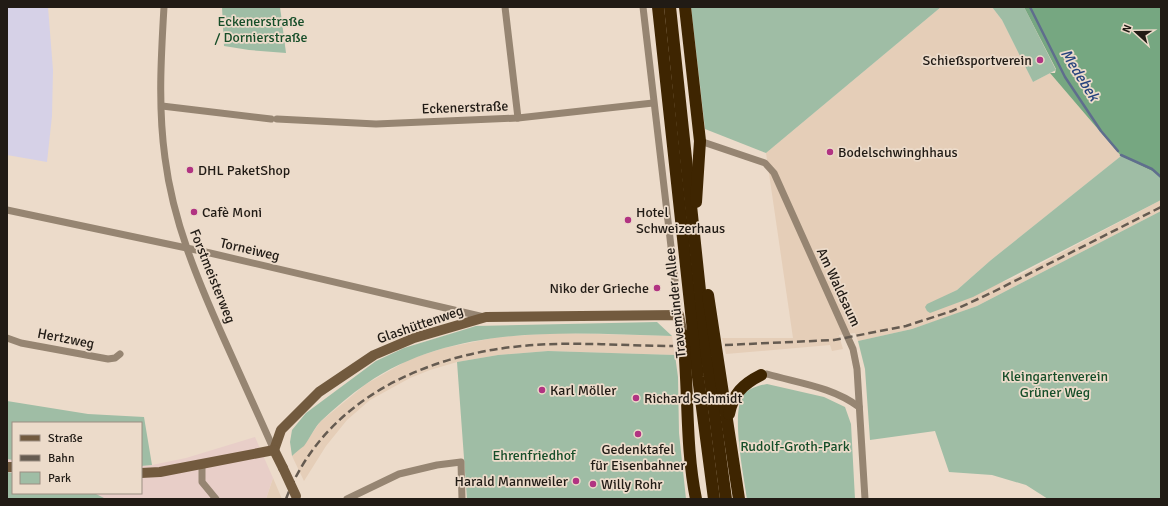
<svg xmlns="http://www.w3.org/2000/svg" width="1168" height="506" viewBox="0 0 1168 506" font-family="Signika,sans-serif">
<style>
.built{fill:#e5ceb8}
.industrial{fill:#e8cec8}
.education{fill:#d6d1e7}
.green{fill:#9fbda5}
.forest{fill:#76a781}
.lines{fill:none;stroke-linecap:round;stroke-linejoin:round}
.stream{stroke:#5f6e8d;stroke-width:2.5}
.street{stroke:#968572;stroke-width:7}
.secondary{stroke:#725a3e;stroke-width:10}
.highway{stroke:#3e2501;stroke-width:12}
.rail{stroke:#655b51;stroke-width:2.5;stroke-dasharray:8 4;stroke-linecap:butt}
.secondary-bridge{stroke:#725a3e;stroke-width:10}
.poi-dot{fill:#b13382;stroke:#ecdbca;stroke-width:1.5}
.labels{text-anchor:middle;stroke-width:3.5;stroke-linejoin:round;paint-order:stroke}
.park-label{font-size:14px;fill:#164e29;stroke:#ecdbca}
.poi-label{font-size:14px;fill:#211b15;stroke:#ecdbca;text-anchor:start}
.street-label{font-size:14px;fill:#211b15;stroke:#ecdbca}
.water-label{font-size:15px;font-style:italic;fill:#25427d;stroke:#ecdbca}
</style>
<rect width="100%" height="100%" fill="#ecdbca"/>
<g class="built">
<path d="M941,7H992L1002,20L1033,82L1050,73L1121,156L991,260L957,290L937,300L1012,279L1161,200V211L977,306L953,315L912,329L858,341L855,333L839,335L843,349L832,351L830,345L726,354L722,338H793L766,153Z"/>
<path d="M558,333L672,336L675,355L548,351L498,355L457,362L430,370L410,378L370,400L347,420L326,446L304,481L292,456L304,445L320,422L366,384L410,359L444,348L498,337Z"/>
<path d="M273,478L282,499H266Z"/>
</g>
<path class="industrial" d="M255,437L273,478L266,499H7V459L13,460V493H141V466L152,465L186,458Z"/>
<path class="education" d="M7,7H48L53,70L52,116L47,162L7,155Z"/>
<g class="green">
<path d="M222,7H280L286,53L249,50L224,46Z"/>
<path d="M691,7H941L766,153L705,129Z"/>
<path d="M992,7H1024L1056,70L1033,82L1002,20Z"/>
<path d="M1121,156L1154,172L1161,178V200L973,297L930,313L927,311L925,307L927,304L957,290L991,260Z"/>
<path d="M1161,211V499H1048L1026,485L992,475L949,472L935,431L870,440L865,369L858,341L912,329L977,306Z"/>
<path d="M657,322L672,336C569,333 455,323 366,384C350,395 335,408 321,421C314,428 310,438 304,446C300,449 296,452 292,456L290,442L292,430L306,413L376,361L404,348L476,326Z"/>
<path d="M548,351L675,355L678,377L679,433L686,499H467L457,362L498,355Z"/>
<path d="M767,384L824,397L845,407L851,424L855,499H747C744,477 730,410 744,394C750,388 760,385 767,384Z"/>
<path d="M7,401L88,414L144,417L152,465L141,466V423H13V460L7,459Z"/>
<path d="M7,472L13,473V493H94L106,499H7Z"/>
</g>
<path class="forest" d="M1024,7H1161V178L1154,172L1121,156L1050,73H1055L1056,69Z"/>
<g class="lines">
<g class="stream">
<path d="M1030,7L1065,77L1101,131L1118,151"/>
<path d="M1121,155L1152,169L1161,177"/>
</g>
<g class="street">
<path d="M164,7C161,57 158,108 165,158C173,222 198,281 224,339C241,376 257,413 274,450"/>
<path d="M505,7L518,118"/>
<path d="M643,7L679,315"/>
<path d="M162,106L271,119"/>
<path d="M277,119L376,124L518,118L653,103"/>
<path d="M700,141L765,163L774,173L853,349L857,369L865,499"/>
<path d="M7,210L210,253L484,317"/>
<path d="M7,338L21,343L108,359L115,358L120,354"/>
<path d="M761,375L767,374C798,383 833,387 859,407"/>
<path d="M202,464V482L216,499"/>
<path d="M347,499L399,474L437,465L461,462L462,499"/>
</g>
<g class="secondary">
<path d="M274,450L281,430L319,392L374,355L414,338L486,317L679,315L683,335"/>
<path d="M274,450L283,468"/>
<path d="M7,467H13"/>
<path d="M141,473L160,472L274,450"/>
</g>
<g class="highway">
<path d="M658,7L698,377L714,499"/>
<path d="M670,7L707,357L726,499"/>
<path d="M685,7L700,141L696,202"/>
<path d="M708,295L739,499"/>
<path d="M683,335C689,390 685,445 696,499"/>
<path d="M729,414C733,394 743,384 761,375"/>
</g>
<g class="rail">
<path d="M725,345L834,340L906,326L952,311L993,292L1161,207"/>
<path d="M286,499C323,401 424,355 522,346C572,341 623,346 673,346"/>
</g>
<path class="secondary-bridge" d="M283,468L296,496"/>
</g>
<g class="poi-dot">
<circle cx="1040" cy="60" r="4"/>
<circle cx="830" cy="152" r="4"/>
<circle cx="190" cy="170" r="4"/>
<circle cx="194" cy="212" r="4"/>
<circle cx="628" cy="220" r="4"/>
<circle cx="657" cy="288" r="4"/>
<circle cx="542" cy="390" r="4"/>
<circle cx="636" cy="398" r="4"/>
<circle cx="638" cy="434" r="4"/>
<circle cx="576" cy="481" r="4"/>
<circle cx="593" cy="484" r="4"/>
</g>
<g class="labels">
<g class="park-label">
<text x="261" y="26">Eckenerstraße<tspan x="261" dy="16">/ Dornierstraße</tspan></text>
<text x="1055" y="381">Kleingartenverein<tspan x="1055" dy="16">Grüner Weg</tspan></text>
<text x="795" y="451">Rudolf-Groth-Park</text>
<text x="534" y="460">Ehrenfriedhof</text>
</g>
<g class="poi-label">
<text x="1032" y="65" text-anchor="end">Schießsportverein</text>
<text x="838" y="157">Bodelschwinghhaus</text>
<text x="198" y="175">DHL PaketShop</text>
<text x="202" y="217">Cafè Moni</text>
<text x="636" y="217">Hotel<tspan x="636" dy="16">Schweizerhaus</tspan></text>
<text x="649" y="293" text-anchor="end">Niko der Grieche</text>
<text x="550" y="395">Karl Möller</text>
<text x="644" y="403">Richard Schmidt</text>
<text x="638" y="454" text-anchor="middle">Gedenktafel<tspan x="638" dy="16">für Eisenbahner</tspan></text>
<text x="568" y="486" text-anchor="end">Harald Mannweiler</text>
<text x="601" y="489">Willy Rohr</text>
</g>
<g class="street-label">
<text transform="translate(465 107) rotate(-2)" y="5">Eckenerstraße</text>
<text transform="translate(250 249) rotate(13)" y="5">Torneiweg</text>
<text transform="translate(213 276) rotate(68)" y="5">Forstmeisterweg</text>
<text transform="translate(839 287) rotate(65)" y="5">Am Waldsaum</text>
<text transform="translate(675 303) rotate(-96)" y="5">Travemünder Allee</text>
<text transform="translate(420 324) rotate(-19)" y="5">Glashüttenweg</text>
<text transform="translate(66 338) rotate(11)" y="5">Hertzweg</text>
</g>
<g class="water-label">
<text transform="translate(1080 75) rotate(58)" y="5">Medebek</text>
</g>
</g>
<rect width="1168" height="506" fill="none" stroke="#211b15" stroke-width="16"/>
<rect x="12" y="422" width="130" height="72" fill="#ecdbca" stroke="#9b8e82"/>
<rect x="20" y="435" width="20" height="6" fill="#725a3e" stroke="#9b8e82"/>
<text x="48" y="442" font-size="12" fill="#211b15">Straße</text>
<rect x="20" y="455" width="20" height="6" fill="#655b51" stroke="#9b8e82"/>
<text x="48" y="462" font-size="12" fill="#211b15">Bahn</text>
<rect x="20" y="472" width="20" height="12" fill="#9fbda5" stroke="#9b8e82"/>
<text x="48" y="482" font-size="12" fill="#211b15">Park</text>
<g transform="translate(1136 32) rotate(291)" stroke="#ecdbca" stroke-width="3" paint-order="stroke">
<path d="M0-3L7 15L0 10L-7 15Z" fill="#211b15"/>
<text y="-6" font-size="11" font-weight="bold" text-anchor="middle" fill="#211b15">N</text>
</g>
</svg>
